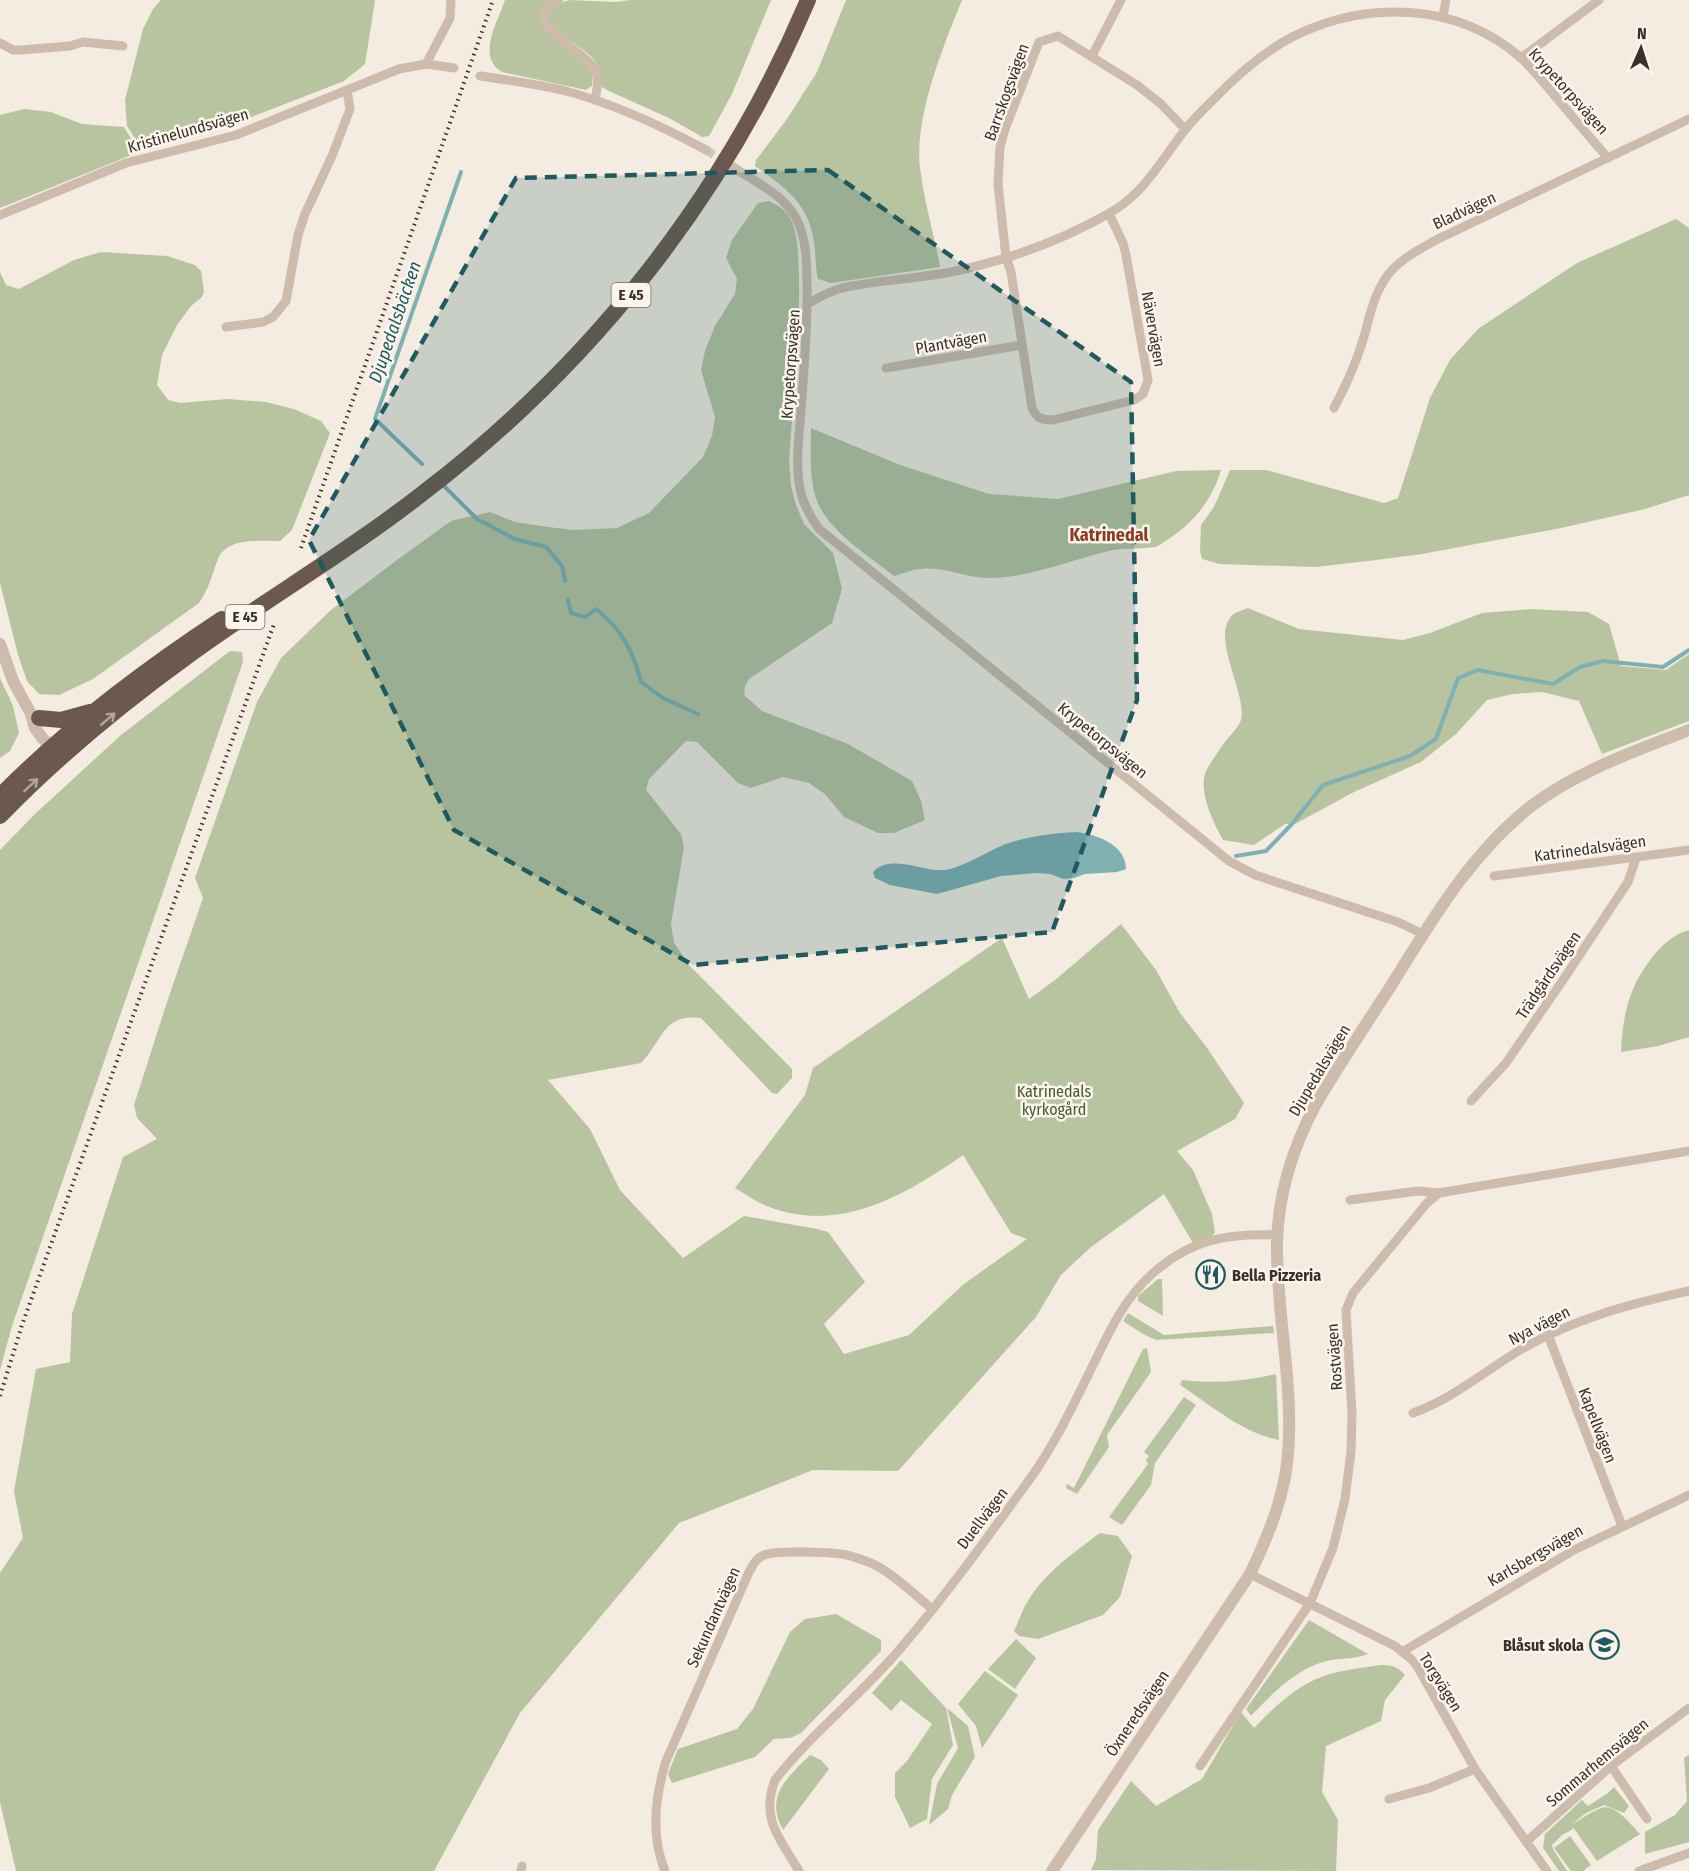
<svg xmlns="http://www.w3.org/2000/svg" width="1689" height="1871" viewBox="0 0 1689 1871" font-family="'Fira Sans Condensed',sans-serif">
<style>
.green{fill:#b8c4a0}
.water{fill:#7fb0b2}
.lines{fill:none;stroke-linecap:round;stroke-linejoin:round}
.stream{stroke:#7fb0b2;stroke-width:4}
.minor-tunnel{stroke:#cfc6bd;stroke-width:9;stroke-dasharray:9 4.5;stroke-linecap:butt}
.minor{stroke:#cdbbac;stroke-width:9}
.tertiary{stroke:#cdbbac;stroke-width:12}
.trunk{stroke:#6c584f;stroke-width:16}
.rail{stroke:#3b302b;stroke-width:4;stroke-dasharray:1.5 4.5;stroke-linecap:butt}
.oneway{stroke:#b4a69e}
.marked{fill:#1f5a5e;fill-opacity:0.2;stroke:#1f5a5e;stroke-width:4.5;stroke-dasharray:12 8;stroke-linejoin:round}
.labels{text-anchor:middle;stroke-width:5;stroke-linejoin:round;paint-order:stroke}
.shield{fill:#fbf5ee;stroke:#756b66;stroke-width:1.5}
.shield-label{font-size:15px;font-weight:bold;fill:#3b302b}
.street-label{font-size:16px;fill:#3b302b;stroke:#fbf5ee}
.park-label{font-size:16px;fill:#4a5a2e;stroke:#fbf5ee}
.poi-label{font-size:16px;font-weight:bold;fill:#3b302b;stroke:#fbf5ee;text-anchor:start}
.water-label{font-size:18px;font-style:italic;fill:#1f5a5e;stroke:#fbf5ee}
.neighbourhood-label{font-size:18px;font-weight:bold;fill:#8c3b22;stroke:#fbf5ee}
</style>
<rect width="100%" height="100%" fill="#f4ebe1"/>
<g class="green">
<path d="M161,0H375L365,64L344,81L236,123L142,149L127,126L125,100L143,29L153,9Z"/>
<path d="M505,0H551L541,21L544,29L588,64L593,71L592,86L586,90L502,72C476,57 498,21 505,0Z"/>
<path d="M569,0L616,2L630,0H771L732,94L709,136L702,137L669,118L609,91L602,87C601,77 600,68 594,60C581,42 514,18 569,0Z"/>
<path d="M846,0H962C943,47 914,117 920,168C924,201 934,234 940,267L831,283L818,279C815,267 816,254 814,242C808,202 785,188 755,166L756,160L787,119L817,72Z"/>
<path d="M24,109L51,112L82,124L124,127L139,152L0,208V115Z"/>
<path d="M769,201C780,206 787,211 792,222C799,239 798,259 799,277C800,338 793,400 789,461L791,486L796,505L804,524L833,553L842,589L832,623L749,679L745,686L744,695L762,711L848,744L912,781L921,801L925,820L894,833H878L844,817L825,794L809,783L783,777L751,788L738,783L697,742L686,741L649,779L646,790L681,834L684,847L671,924L674,943L690,966L792,1069V1078L777,1094L772,1093L701,1018C663,1013 663,1040 641,1063L548,1080L590,1129L620,1190L683,1258L744,1216L817,1229L828,1232L865,1282L824,1324L844,1354L909,1335L964,1284L1027,1239L1011,1233L963,1155C906,1195 838,1235 767,1206C756,1202 745,1194 735,1188L805,1095L813,1068L1002,938L1029,999L1055,980L1121,924L1156,970L1180,1013L1205,1045L1244,1103L1235,1119L1177,1151L1193,1170L1212,1214L1215,1233L1196,1248L1164,1194L1091,1247L1061,1275L1036,1317L898,1471L813,1470L679,1523L520,1713L434,1871H16L0,1802V1573L23,1538L14,1491L36,1369L70,1362L72,1314L123,1157L157,1139L137,1118L134,1105L168,999L203,898L195,878L257,702L281,658L331,610L397,560L451,521L490,512L515,522L548,527L573,530L617,528L649,513L703,457L712,436L715,417L701,370L705,351L715,326L735,294L737,279L726,258L732,240L758,203Z"/>
<path d="M1676,219L1689,228V495L1645,509L1561,528L1422,554L1376,560L1316,567L1220,564L1202,559L1200,551L1201,525L1214,507L1230,470H1266L1384,503L1398,498L1430,398L1450,360L1478,329L1577,263Z"/>
<path d="M101,252L167,256L195,265L201,271L204,291L202,297L191,306L177,325L162,355L157,385L168,400L180,403L227,399L266,402L294,409L321,421L330,433L292,530L280,541C261,541 227,537 218,559C212,574 209,589 199,603L93,679L59,695L39,694L27,681L18,655L0,583V272L6,285L19,289L74,260Z"/>
<path d="M811,428L900,465L989,494L1058,499L1176,471L1221,470C1210,506 1189,527 1158,546C1153,549 1123,548 1113,550C1072,559 1031,578 988,578C966,578 943,566 921,569C912,569 903,574 894,576C867,554 828,532 816,498C809,476 811,451 811,428Z"/>
<path d="M1248,608L1299,629L1403,640L1430,633L1482,613L1532,609L1588,612L1609,624L1621,666L1666,670L1689,654V721L1602,754L1579,701L1542,692L1513,694L1487,700L1456,734L1421,762L1354,792L1295,824H1285L1254,845L1223,840C1214,824 1199,793 1205,774C1208,765 1217,754 1222,746C1227,738 1238,729 1241,720C1248,693 1207,633 1235,613C1239,611 1244,610 1248,608Z"/>
<path d="M230,651L242,652L243,662L12,1326L0,1370V850L35,814L121,735Z"/>
<path d="M0,678L13,706L19,733L10,751L0,758Z"/>
<path d="M1689,930V1037L1658,1046L1621,1052C1622,1030 1625,1006 1634,987C1644,965 1665,936 1689,930Z"/>
<path d="M1158,1279H1162L1163,1316L1138,1301V1296Z"/>
<path d="M1128,1313L1164,1335L1273,1326L1274,1333L1156,1340L1143,1334L1123,1321Z"/>
<path d="M1147,1348L1151,1372L1107,1435L1109,1447L1077,1494L1066,1488L1067,1484L1074,1488L1143,1349Z"/>
<path d="M1276,1374L1279,1440C1242,1433 1211,1405 1180,1385L1182,1380C1214,1384 1245,1381 1276,1374Z"/>
<path d="M1184,1397L1196,1405L1155,1463L1151,1485L1122,1525L1109,1517L1148,1464L1146,1460L1149,1456L1144,1452Z"/>
<path d="M1100,1533L1118,1536L1132,1556L1120,1597L1103,1615L1038,1639L1019,1636L1014,1631C1019,1621 1022,1610 1028,1601C1044,1573 1075,1552 1100,1533Z"/>
<path d="M836,1614L881,1640V1651L801,1733L790,1738L774,1739L755,1757L672,1783L668,1774L678,1749L737,1729L753,1709L790,1632L805,1619Z"/>
<path d="M1309,1620L1368,1654C1356,1659 1344,1658 1331,1660C1297,1667 1274,1692 1251,1716L1246,1709Z"/>
<path d="M1016,1639L1036,1658L1015,1689L988,1669Z"/>
<path d="M901,1660L946,1708L953,1745L932,1779L927,1819L910,1828L895,1797V1773L907,1761L932,1724L901,1700L891,1711L872,1693Z"/>
<path d="M1381,1665C1392,1665 1398,1667 1405,1675L1385,1700L1381,1721L1326,1746L1322,1792L1338,1820L1336,1871L1091,1870L1096,1859L1098,1830L1131,1781L1156,1806L1202,1779L1241,1712L1254,1728C1273,1708 1295,1687 1321,1677C1340,1670 1361,1668 1381,1665Z"/>
<path d="M985,1671L1018,1695L982,1748L976,1726L958,1704Z"/>
<path d="M947,1708L968,1726L975,1757L952,1795L948,1809L929,1825L937,1784L958,1748Z"/>
<path d="M810,1755L821,1760L829,1769L783,1830C764,1796 788,1777 810,1755Z"/>
<path d="M1689,1755V1842L1645,1854V1832L1675,1815L1687,1801L1684,1758Z"/>
<path d="M1614,1787L1629,1806L1624,1813L1604,1805L1586,1813L1571,1825C1580,1820 1590,1812 1601,1808C1615,1803 1631,1825 1640,1834L1597,1861L1572,1826L1573,1829L1562,1835L1552,1845L1553,1849L1567,1871H1559L1543,1848L1545,1834L1582,1800L1588,1806L1608,1793Z"/>
<path d="M1570,1836L1591,1865L1583,1871H1571L1554,1848Z"/>
</g>
<path class="water" d="M1076,832C1095,834 1126,844 1126,869L1117,872L1085,874L1074,878L1064,879L1050,874L1035,873L1001,876L937,894L890,885L875,878L873,872C890,853 923,872 944,870C959,869 987,852 1003,845C1025,837 1052,833 1076,832Z"/>
<g class="lines">
<g class="stream">
<path d="M422,464L375,419L461,172"/>
<path d="M443,485L477,519L515,539L546,547L562,566L565,581"/>
<path d="M568,600L571,613L585,617L596,609C622,630 633,650 641,682L663,698L698,714"/>
<path d="M1236,856L1266,851L1291,825L1323,785L1410,756L1436,739L1458,678L1478,670L1553,684L1580,667L1603,661L1663,667L1689,650"/>
</g>
<path class="minor-tunnel" d="M706,150L727,163"/>
<g class="minor">
<path d="M559,0C512,17 585,52 594,68C600,77 597,90 595,100"/>
<path d="M1443,16L1446,0"/>
<path d="M0,43L13,50H21L70,46L83,42L123,46"/>
<path d="M1092,56L1121,0"/>
<path d="M1521,58L1599,0"/>
<path d="M426,64L450,18L451,0"/>
<path d="M480,76C507,80 535,84 562,90C613,103 660,125 706,150"/>
<path d="M732,166C750,179 776,191 790,209C806,229 807,258 807,283C808,326 804,368 801,411C799,439 794,469 802,497C806,509 812,519 819,529L1229,861L1255,875L1398,922L1423,934"/>
<path d="M1109,214L1123,243L1126,255L1148,380L1143,394L1134,400L1053,420C1042,420 1037,419 1032,408L1011,272L1006,257L998,184L1000,147L1005,129L1039,42L1058,36L1137,85L1161,104L1185,129"/>
<path d="M0,215L126,163L236,135L399,69L426,64L454,68"/>
<path d="M807,304C818,298 830,291 842,288C878,280 915,279 951,272C1004,261 1060,241 1108,214C1144,194 1160,162 1184,131C1193,119 1204,109 1214,99C1237,75 1262,53 1292,37C1366,0 1456,2 1520,57C1533,69 1544,83 1555,96C1573,117 1590,138 1608,158"/>
<path d="M226,327L263,322L273,317L286,301L298,235L305,214L332,156L350,109L347,90"/>
<path d="M886,368L1022,345"/>
<path d="M1334,408C1345,387 1355,366 1362,343C1370,318 1373,291 1392,270C1404,257 1422,248 1438,239L1689,119"/>
<path d="M1494,876L1689,850"/>
<path d="M1471,1101L1506,1063L1565,977L1628,882L1636,858"/>
<path d="M1350,1200L1418,1191L1439,1193"/>
<path d="M1548,1335L1622,1526"/>
<path d="M1413,1413C1452,1399 1485,1371 1520,1350C1573,1319 1630,1304 1689,1291"/>
<path d="M1250,1574L1395,1646L1410,1658L1417,1666L1475,1769L1547,1871"/>
<path d="M1402,1652L1574,1550L1689,1495"/>
<path d="M1200,1766L1310,1603L1333,1548L1345,1499L1351,1452L1352,1414L1346,1310L1353,1293L1427,1203L1439,1193L1689,1151"/>
<path d="M1611,1766L1647,1819"/>
<path d="M1389,1799L1429,1788L1475,1769"/>
<path d="M1526,1842L1611,1766L1689,1708"/>
<path d="M521,1871L522,1866"/>
<path d="M665,1871C650,1835 655,1797 666,1761L749,1572C753,1565 756,1558 764,1555C776,1550 833,1552 847,1555C857,1558 868,1561 877,1566C897,1577 914,1594 932,1609"/>
<path d="M799,1871C780,1839 760,1819 775,1780C812,1733 861,1695 900,1649C947,1594 990,1534 1032,1476C1058,1439 1077,1397 1097,1357C1112,1326 1126,1297 1152,1274C1191,1239 1227,1233 1277,1235"/>
<path d="M1639,1871L1689,1853"/>
</g>
<g class="tertiary">
<path d="M0,644L13,681L31,714L35,728L43,739L58,751"/>
<path d="M1052,1871L1250,1574C1266,1540 1280,1508 1286,1471C1297,1395 1276,1319 1277,1243C1278,1194 1293,1147 1316,1104C1339,1065 1364,1027 1389,989C1430,923 1471,852 1534,804C1580,770 1636,751 1689,730"/>
</g>
<g class="trunk">
<path d="M39,718L61,720L90,712"/>
<path d="M0,796C67,728 143,671 222,619"/>
<path d="M0,816C58,756 124,702 192,653C268,598 349,551 423,493C592,364 725,196 808,0"/>
</g>
<g class="rail">
<path d="M301,548L493,0"/>
<path d="M0,1396L22,1325L274,624"/>
</g>
</g>
<defs><path id="oneway-shaft" d="M-6 0H5M1.5-3L5.5 0L1.5 3" fill="none" stroke-width="1.6" stroke-linecap="round" stroke-linejoin="round" transform="scale(1.5)"/></defs>
<g class="oneway">
<use href="#oneway-shaft" transform="translate(108 719) rotate(-40)"/>
<use href="#oneway-shaft" transform="translate(31 785) rotate(-42)"/>
</g>
<path class="marked" d="M828,170L1131,382L1137,700L1052,932L693,965L454,830L309,540L516,178Z"/>
<defs>
<symbol id="restaurant-ring" viewBox="-11 -11 22 22"><circle r="9.5" fill="#fbf5ee" stroke="#1f5a5e" stroke-width="1.5"/><path d="M-5-6h1v4h1v-4h1v4h1v-4h1v5L-1.5 .5V6h-2V.5L-5-1ZM5-6V6H3V1.5H1.5Q1.5-4 5-6Z" fill="#1f5a5e"/></symbol>
<symbol id="school-ring" viewBox="-11 -11 22 22"><circle r="9.5" fill="#fbf5ee" stroke="#1f5a5e" stroke-width="1.5"/><path d="M0-5L7-2L0 1L-7-2ZM-4 1L0 2.5L4 1V4Q0 6-4 4Z" fill="#1f5a5e"/></symbol>
</defs>
<g fill-rule="evenodd">
<use href="#restaurant-ring" x="1194" y="1258" width="33" height="33"/>
<use href="#school-ring" x="1588" y="1628" width="33" height="33"/>
</g>
<g class="labels">
<g class="shield">
<rect x="611.5" y="283" width="39" height="24" rx="4.5"/>
<rect x="225.5" y="605" width="39" height="24" rx="4.5"/>
</g>
<g class="shield-label">
<text x="631" y="300">E 45</text>
<text x="245" y="622">E 45</text>
</g>
<g class="street-label">
<text transform="translate(1569 91) rotate(48)" y="6">Krypetorpsvägen</text>
<text transform="translate(1006 92) rotate(-70)" y="6">Barrskogsvägen</text>
<text transform="translate(188 130) rotate(-16)" y="6">Kristinelundsvägen</text>
<text transform="translate(1464 210) rotate(-25)" y="6">Bladvägen</text>
<text transform="translate(1154 329) rotate(80)" y="6">Nävervägen</text>
<text transform="translate(951 342) rotate(-10)" y="6">Plantvägen</text>
<text transform="translate(790 364) rotate(-86)" y="6">Krypetorpsvägen</text>
<text transform="translate(1103 740) rotate(39)" y="6">Krypetorpsvägen</text>
<text transform="translate(1590 848) rotate(-8)" y="6">Katrinedalsvägen</text>
<text transform="translate(1548 975) rotate(-56)" y="6">Trädgårdsvägen</text>
<text transform="translate(1319 1070) rotate(-59)" y="6">Djupedalsvägen</text>
<text transform="translate(1539 1325) rotate(-27)" y="6">Nya vägen</text>
<text transform="translate(1334 1357) rotate(-94)" y="6">Rostvägen</text>
<text transform="translate(1598 1425) rotate(69)" y="6">Kapellvägen</text>
<text transform="translate(982 1518) rotate(-53)" y="6">Duellvägen</text>
<text transform="translate(1535 1555) rotate(-30)" y="6">Karlsbergsvägen</text>
<text transform="translate(713 1617) rotate(-66)" y="6">Sekundantvägen</text>
<text transform="translate(1441 1682) rotate(58)" y="6">Torgvägen</text>
<text transform="translate(1137 1713) rotate(-56)" y="6">Öxneredsvägen</text>
<text transform="translate(1597 1762) rotate(-40)" y="6">Sommarhemsvägen</text>
</g>
<g class="park-label">
<text x="1054" y="1097">Katrinedals<tspan x="1054" dy="18">kyrkogård</tspan></text>
</g>
<g class="poi-label">
<text x="1232" y="1281">Bella Pizzeria</text>
<text x="1584" y="1651" text-anchor="end">Blåsut skola</text>
</g>
<g class="water-label">
<text transform="translate(395 322) rotate(-71)" y="6">Djupedalsbäcken</text>
</g>
<g class="neighbourhood-label">
<text x="1109" y="541">Katrinedal</text>
</g>
</g>
<g transform="translate(1641 48) rotate(3)" stroke="#fbf5ee" stroke-width="4.5" paint-order="stroke">
<path d="M0-4.5L10 22L0 15L-10 22Z" fill="#3b302b"/>
<text y="-9" font-size="16" font-weight="bold" text-anchor="middle" fill="#3b302b">N</text>
</g>
</svg>
